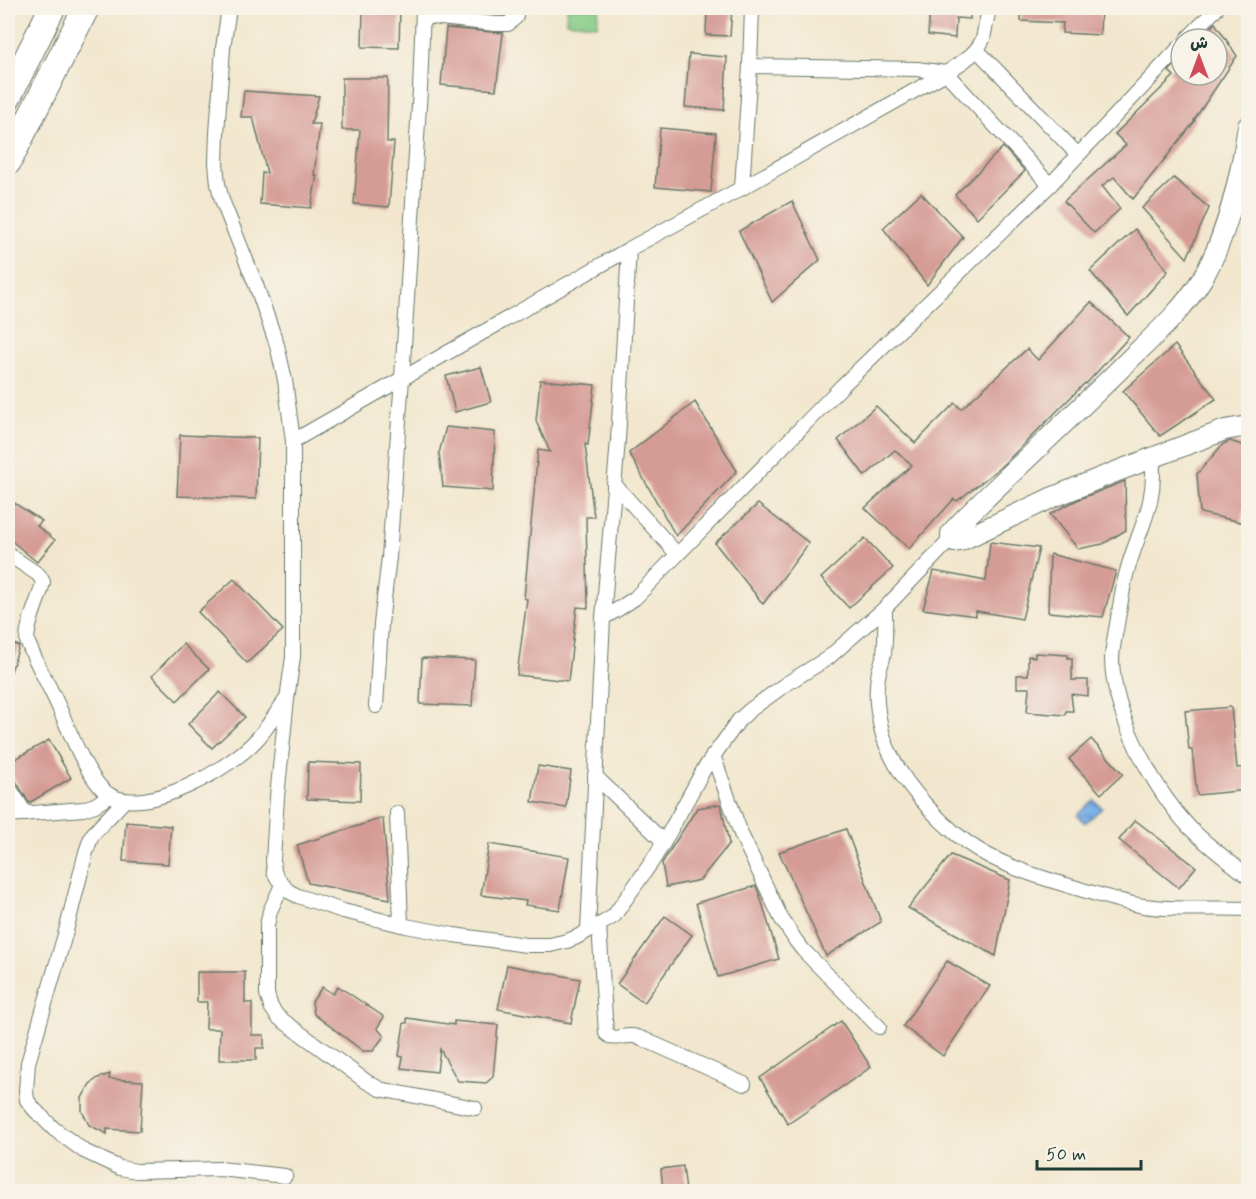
<svg xmlns="http://www.w3.org/2000/svg" width="1256" height="1199" viewBox="0 0 1256 1199" font-family="Mynerve,'Playpen Sans Arabic',sans-serif">
<style>
.grass{fill:#86cc87;stroke:#52845e;stroke-width:1.5}
.water{fill:url(#water-waves);stroke:#4c768e;stroke-width:1.5}
.building{fill:#d59c95}
.lines{fill:none;stroke-linecap:round;stroke-linejoin:round}
.street-casing{stroke:#69786a;stroke-width:16}
.secondary-casing{stroke:#69786a;stroke-width:22}
.highway-casing{stroke:#69786a;stroke-width:28}
.street{stroke:#fff;stroke-width:14}
.secondary{stroke:#fff;stroke-width:20}
.highway{stroke:#fff;stroke-width:26}
</style>
<defs>
<pattern id="water-waves" width="16" height="10" patternUnits="userSpaceOnUse" patternTransform="scale(1.5)"><rect width="16" height="10" fill="#79b0e8"/><path d="M0 5q4-4 8 0t8 0" fill="none" stroke="#6390bd"/></pattern>
</defs>
<rect width="100%" height="100%" fill="#f7f3e8"/>
<filter id="ink" filterUnits="userSpaceOnUse"><feTurbulence type="fractalNoise" baseFrequency=".0167" numOctaves="2"/><feDisplacementMap in="SourceGraphic" scale="12" xChannelSelector="R" yChannelSelector="G"/><feConvolveMatrix kernelMatrix="1 2 1 2 8 2 1 2 1" color-interpolation-filters="sRGB"/></filter>
<filter id="wash" filterUnits="userSpaceOnUse"><feTurbulence type="fractalNoise" baseFrequency=".008" numOctaves="4" result="noise"/><feDisplacementMap in="SourceGraphic" scale="24" xChannelSelector="R" yChannelSelector="G"/><feGaussianBlur stdDeviation="1.35" result="paint"/><feColorMatrix in="noise" values="0 0 0 0 0 0 0 0 0 0 0 0 0 0 0 0 0 1.4 0 .05"/><feComposite in="paint" operator="in"/></filter>
<g filter="url(#wash)">
<rect width="100%" height="100%" fill="#f2e7ce"/>
<path class="grass" d="M567,8H599L597,25L566,22Z"/>
<path class="water" d="M1094,800L1102,808L1085,823L1078,815Z"/>
<g id="blocks">
<g class="building">
<path d="M363,8H400L399,48L362,47Z"/>
<path d="M455,8H505L504,15L455,10Z"/>
<path d="M707,8H732L730,36L706,35Z"/>
<path d="M930,8H971L970,19L956,18L955,38L928,35Z"/>
<path d="M1021,8H1101L1100,35L1062,33L1063,23L1021,21Z"/>
<path d="M1215,23L1237,56L1194,120L1195,121L1133,199L1114,177L1102,186L1120,209L1094,233L1064,201L1126,145L1115,134L1174,76L1169,71L1181,59V75H1217V39H1200Z"/>
<path d="M446,28L503,33L496,90L441,85Z"/>
<path d="M689,54L727,57L724,110L685,107Z"/>
<path d="M342,78H388L387,142H394L389,207L354,204L360,130H342Z"/>
<path d="M244,91L319,96L311,124H320L314,175H317L311,208L260,204L262,173H267L253,117H241Z"/>
<path d="M660,128L716,133L711,192L655,187Z"/>
<path d="M1003,147L1025,171L977,218L955,195Z"/>
<path d="M1174,178L1209,208L1187,258L1142,208Z"/>
<path d="M921,193L963,237L927,285L883,228Z"/>
<path d="M792,201L820,260L772,302L739,231Z"/>
<path d="M1135,229L1168,271L1128,316L1090,271Z"/>
<path d="M1091,302L1129,337L1086,384L1085,383L1010,458L996,471L957,501L954,499L909,549L865,508L912,465L895,450L865,476L838,440L876,406L915,443L955,403L961,409L1027,349L1038,360Z"/>
<path d="M1175,345L1216,399L1160,436L1123,391Z"/>
<path d="M481,367L491,402L455,412L446,376Z"/>
<path d="M540,380L595,385L588,445L585,444L594,517H586L588,608L577,607L568,681L517,675L527,599L524,598L538,450L550,452L536,421Z"/>
<path d="M695,402L737,471L676,536L629,453Z"/>
<path d="M446,427L495,432L493,491L443,487L439,453Z"/>
<path d="M180,435L258,438L256,499L177,496Z"/>
<path d="M1230,441L1248,447V498L1241,522L1200,513L1197,474L1223,444Z"/>
<path d="M1125,481L1126,530L1103,544L1078,549L1050,514L1077,500Z"/>
<path d="M8,499L42,521L37,526L55,540L37,562L8,538Z"/>
<path d="M758,504L809,543L763,604L715,543Z"/>
<path d="M865,538L893,568L849,608L821,578Z"/>
<path d="M990,542L1039,548L1022,619L976,611V616L923,609L934,571L986,581Z"/>
<path d="M1050,554L1116,571L1103,617L1048,612Z"/>
<path d="M234,579L283,630L247,663L198,612Z"/>
<path d="M8,642L19,646L10,675H8Z"/>
<path d="M183,644L209,669L177,701L152,676Z"/>
<path d="M1035,653L1068,655V658H1072V680H1088V696L1071,694L1073,711H1066L1065,715L1027,712L1029,688H1017V675H1028V656L1035,657Z"/>
<path d="M422,658L475,660L472,706L420,704Z"/>
<path d="M220,692L245,717L212,748L188,724Z"/>
<path d="M1231,707L1237,768L1248,767V790L1197,795L1192,750H1189L1185,711Z"/>
<path d="M1091,739L1123,774L1101,794L1069,759Z"/>
<path d="M49,740L71,778L29,803L8,768V763Z"/>
<path d="M308,762L361,764L360,801L307,799Z"/>
<path d="M538,766L571,771L566,808L532,802Z"/>
<path d="M721,804L729,844L700,880L666,887L662,863L697,808Z"/>
<path d="M383,818L390,899L308,883L297,845Z"/>
<path d="M1135,820L1196,867L1179,888L1119,840Z"/>
<path d="M126,822L171,826L168,864L123,861Z"/>
<path d="M846,829L881,922L826,956L779,852Z"/>
<path d="M489,844L569,857L560,910L525,905L526,901L481,895Z"/>
<path d="M951,855L1010,880L996,956L908,908Z"/>
<path d="M756,886L760,896L779,959L718,977L696,903Z"/>
<path d="M665,916L692,935L644,1003L617,984Z"/>
<path d="M947,961L990,986L943,1056L903,1026Z"/>
<path d="M507,965L580,979L571,1023L498,1009Z"/>
<path d="M197,972H245V1003H252V1035H264V1048H256V1060H219L220,1029H206L207,1002H197Z"/>
<path d="M338,986L384,1017L377,1028L384,1036L373,1051H363L314,1014L312,1002L322,987L333,994Z"/>
<path d="M407,1018L454,1025V1021L498,1025L493,1077L486,1083L458,1081L440,1049L437,1072L401,1068L403,1057L399,1056L404,1023H407Z"/>
<path d="M841,1021L871,1067L788,1124L760,1078Z"/>
<path d="M110,1074L109,1079L143,1081L140,1131L107,1129V1134L89,1125L82,1111V1098L90,1084L98,1078Z"/>
<path d="M683,1166L686,1191H663L661,1169Z"/>
</g>
</g>
</g>
<g filter="url(#ink)">
<use href="#blocks" fill-opacity="0" stroke="#69786a" stroke-width="1.5"/>
<g class="lines">
<defs>
<g id="street">
<path d="M229,8L223,48L217,133L216,163L218,184L222,200L256,285L277,345L285,380L293,441V657L287,699L277,797L273,860L274,872L278,879L288,891L298,896L343,911L406,926L454,935L526,945H550L567,941L577,937L604,922L614,916L620,907L651,863L664,842L704,769L739,720L750,710L786,684L828,658L853,636L885,608L951,539"/>
<path d="M423,16L495,24H508L516,17V8"/>
<path d="M1187,39L1217,8"/>
<path d="M977,50L1078,155"/>
<path d="M750,66L917,69L946,73L1050,185"/>
<path d="M742,188L750,66L752,8"/>
<path d="M293,441L629,249L742,188L946,73C959,64 976,55 983,39L989,8"/>
<path d="M1152,457C1158,506 1137,531 1126,575C1122,591 1120,608 1117,624C1115,636 1112,648 1112,660C1113,714 1153,788 1189,827C1207,845 1228,861 1248,876"/>
<path d="M614,484L677,554"/>
<path d="M8,554L39,575L43,582C39,602 27,620 27,641C36,662 47,682 57,703C68,727 87,779 108,794C145,819 233,767 258,738C268,727 276,713 285,701"/>
<path d="M885,608C885,623 886,638 884,653C883,659 881,665 879,671C876,684 876,698 878,712C880,725 883,739 889,751C905,787 946,831 980,851C1009,868 1042,878 1073,887C1096,894 1120,902 1144,906C1179,911 1214,907 1248,909"/>
<path d="M603,618L618,440L629,249"/>
<path d="M376,706L381,624L389,557L402,378L420,90L423,8"/>
<path d="M713,755L741,834L781,918L796,941L803,950L879,1027"/>
<path d="M595,776L664,842"/>
<path d="M8,786L26,814"/>
<path d="M124,801L92,835L86,852L66,931L28,1063L26,1091L27,1100L34,1109L54,1129L84,1151L120,1168L136,1171L220,1169L285,1176"/>
<path d="M397,813L401,925"/>
<path d="M8,815L83,809L95,805L103,800L108,794"/>
<path d="M282,885L270,911L267,926V994L271,1007L278,1017L367,1082L380,1089L475,1108"/>
<path d="M599,925L606,1033C615,1042 621,1035 632,1036C636,1036 639,1038 643,1039L744,1084"/>
<path d="M588,930L603,618L620,608L635,598L842,386L1050,185L1181,46"/>
<path d="M625,1192H642"/>
</g>
<path id="secondary" d="M1248,126C1241,174 1227,237 1202,279C1183,310 1155,335 1129,360C1075,414 1018,466 964,519L951,533V539L954,542L960,541L1051,498L1110,474L1225,430L1248,426"/>
<g id="highway">
<path d="M8,97L52,8"/>
<path d="M8,162L86,8"/>
</g>
</defs>
<use href="#street" class="street-casing"/>
<use href="#secondary" class="secondary-casing"/>
<use href="#highway" class="highway-casing"/>
<use href="#street" class="street"/>
<use href="#secondary" class="secondary"/>
<use href="#highway" class="highway"/>
</g>
</g>
<rect width="1256" height="1199" fill="none" stroke="#f7f3e8" stroke-width="30"/>
<g transform="translate(1199 57)"><circle r="28" fill="#f7f3e8" stroke="#a1aaa0" stroke-width="1.5"/>
<path d="M0-4.5L10 22L0 15L-10 22Z" fill="#d1495b"/>
<text y="-9" font-size="16" font-weight="bold" text-anchor="middle" fill="#1f3d34">ش</text>
</g>
<path d="M1037 1160v9h104v-9" fill="none" stroke="#1f3d34" stroke-width="3"/>
<text x="1046" y="1160" font-size="18" fill="#1f3d34" stroke="#f7f3e8" stroke-width="4.5" paint-order="stroke">50 m</text>
</svg>
